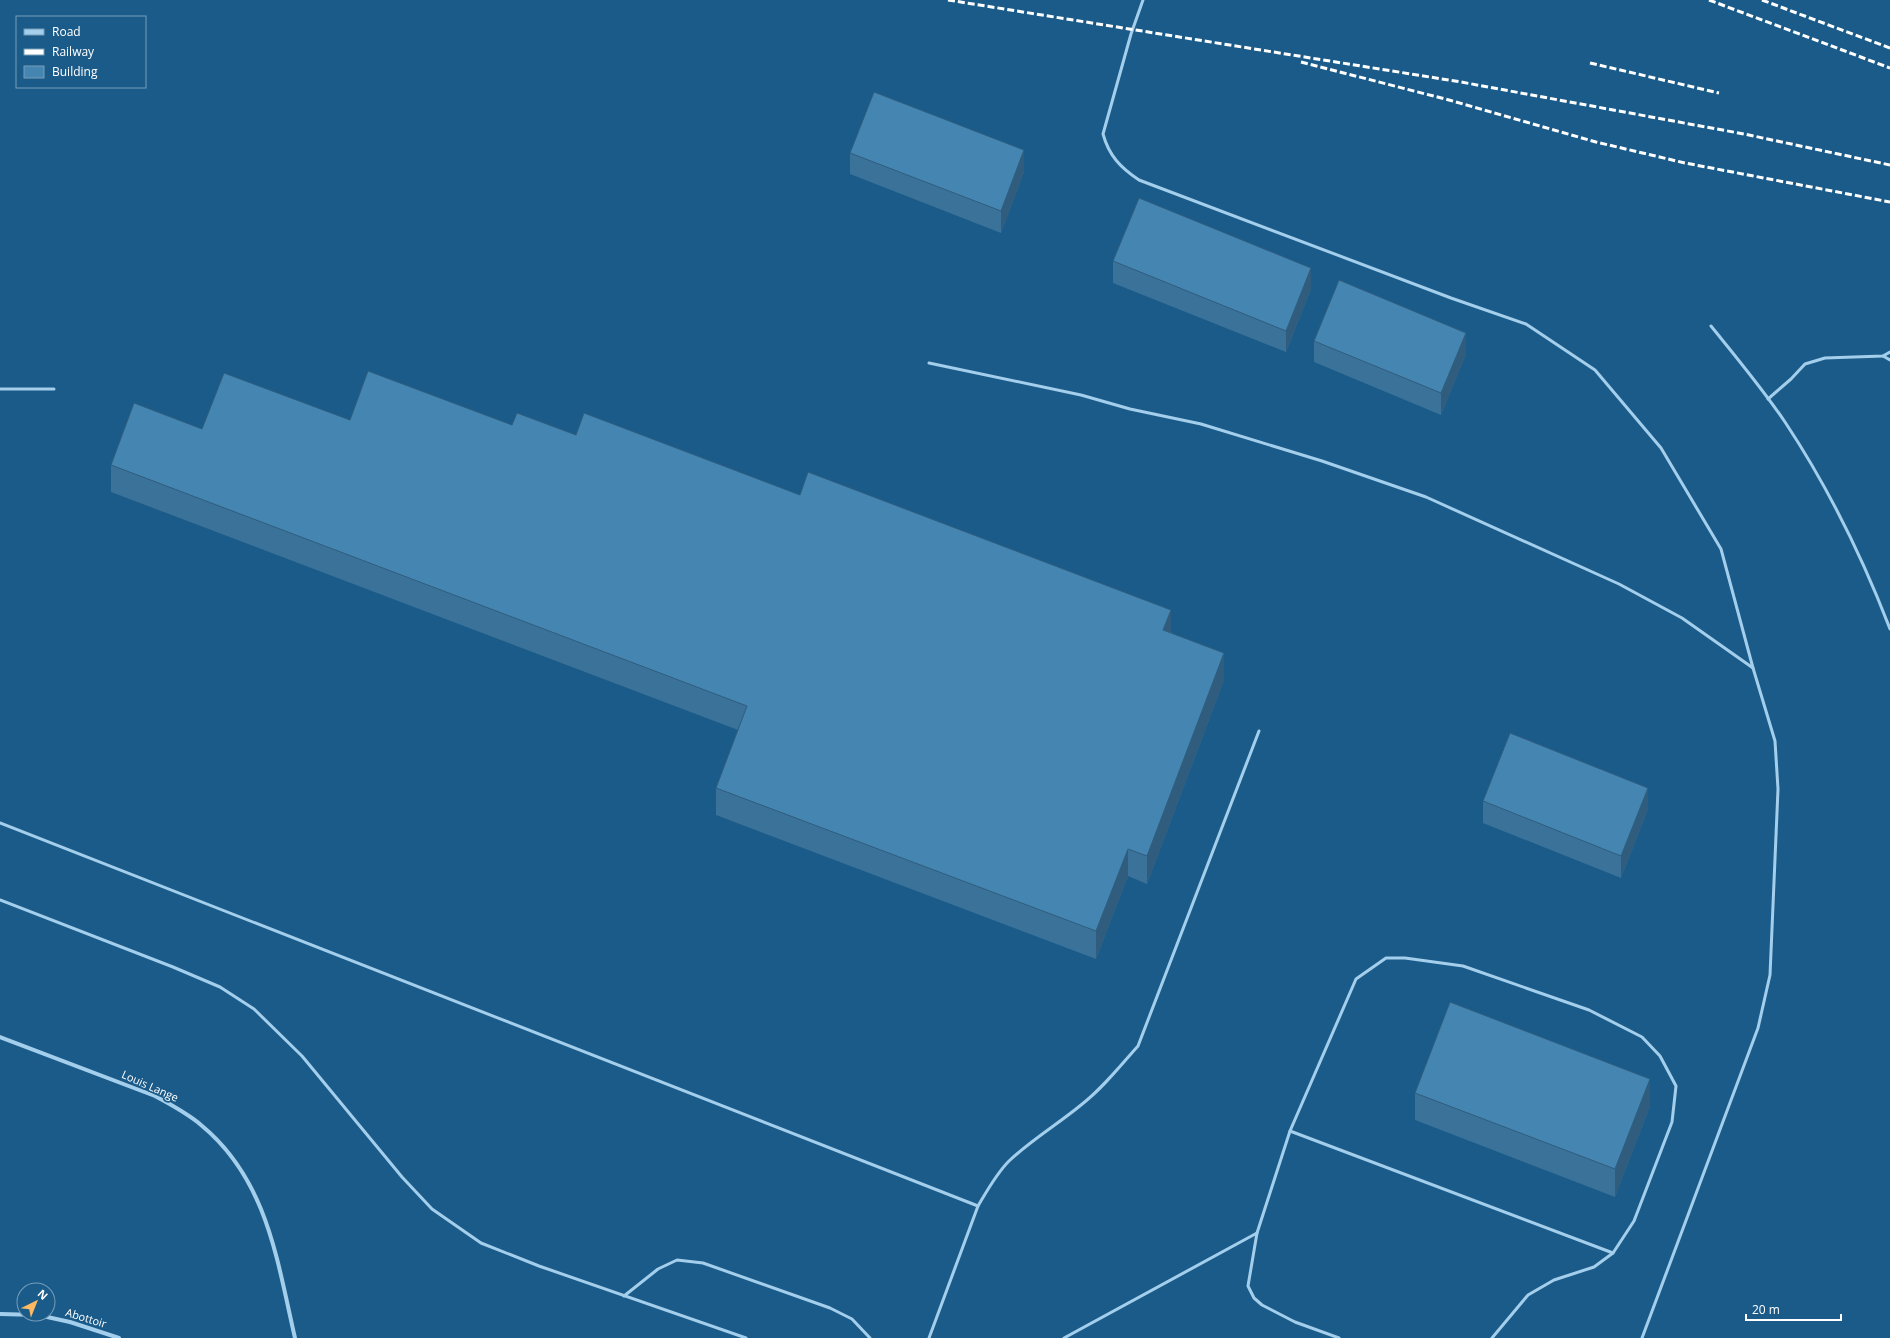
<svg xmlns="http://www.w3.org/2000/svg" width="1890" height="1338" viewBox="0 0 1890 1338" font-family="'Open Sans',sans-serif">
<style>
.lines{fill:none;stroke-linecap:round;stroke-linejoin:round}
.lane{stroke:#a4cfec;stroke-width:3}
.street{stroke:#a4cfec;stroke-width:4}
.rail{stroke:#fff;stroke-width:3;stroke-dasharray:7 3;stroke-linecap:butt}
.wall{fill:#3a7299}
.shaded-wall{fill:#305d7d}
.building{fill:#4485b2;stroke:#305d7d}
.labels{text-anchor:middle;stroke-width:3.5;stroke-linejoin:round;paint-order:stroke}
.street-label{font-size:11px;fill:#fff;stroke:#1b5b89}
</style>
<rect width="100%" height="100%" fill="#1b5b89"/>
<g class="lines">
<g class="lane">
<path d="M1143,0L1131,34L1103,134C1109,156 1121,168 1139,180L1451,298L1526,324L1595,370L1661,448L1721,549L1753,668L1775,741L1778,789L1770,975L1758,1028L1642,1338"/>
<path d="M1711,326C1736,357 1762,388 1785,422C1828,487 1862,556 1890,629"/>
<path d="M1883,356L1890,360"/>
<path d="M929,363L1081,395L1130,409L1201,424L1322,461L1426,497L1619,584L1682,618L1753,668"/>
<path d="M0,389H54"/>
<path d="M1768,399L1791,379L1805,364L1825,358L1883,356L1890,352"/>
<path d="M0,823L978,1206"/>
<path d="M0,900L173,967L220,987L254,1009L302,1056L402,1177L432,1209L481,1243L539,1266L746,1338"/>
<path d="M1290,1131L1613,1253"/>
<path d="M624,1296L658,1269L677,1260L703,1263L830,1308L852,1319L870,1338"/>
<path d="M929,1338L978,1206C987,1191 996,1174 1009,1161C1031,1140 1058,1124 1081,1105C1103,1088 1120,1066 1138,1046L1259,731"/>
<path d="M1064,1338L1257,1233"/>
<path d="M1339,1338L1295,1322L1262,1305L1254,1298L1248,1286L1257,1233L1290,1131L1356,979L1386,958H1405L1463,966L1589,1010L1642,1037L1660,1056L1676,1086L1672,1122L1634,1221L1613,1253L1594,1267L1554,1280L1528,1295L1492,1338"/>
</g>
<g class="street">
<path d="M0,1037L155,1096C171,1105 187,1113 201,1125C267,1179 277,1260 295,1338"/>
<path d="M0,1314L38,1315L70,1322L119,1338"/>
</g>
<g class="rail">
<path d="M948,0L1461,82L1744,134L1890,165"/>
<path d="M1709,0L1890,68"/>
<path d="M1762,0L1890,48"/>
<path d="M1301,62L1449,100L1596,142L1685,163L1890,202"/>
<path d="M1590,63L1719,93"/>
</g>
</g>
<g class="wall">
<path d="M850,153L1024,172L1001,233L850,174Z"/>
<path d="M1113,261L1311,289L1286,352L1113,283Z"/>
<path d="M1314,341L1466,354L1441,415L1314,362Z"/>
<path d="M350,420L512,425L576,435L800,495L1171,632L1224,680L1147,884L1128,876L1096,959L716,815V788L738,730L111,492V465L202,429Z"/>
<path d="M1483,801L1648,809L1621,878L1483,823Z"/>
<path d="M1415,1093L1650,1106L1615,1197L1415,1120Z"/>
</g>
<g class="shaded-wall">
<path d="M1024,150V172L1001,233V211Z"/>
<path d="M1311,268V289L1286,352V331Z"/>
<path d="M1466,333V354L1441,415V393Z"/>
<path d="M1171,610V638L1163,630Z"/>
<path d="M1224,653V680L1147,884V856Z"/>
<path d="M1648,788V809L1621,878V856Z"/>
<path d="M1128,849V876L1096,959V931Z"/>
<path d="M1650,1079V1106L1615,1197V1169Z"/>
</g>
<g class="building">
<path d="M874,92L1024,150L1001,211L850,153Z"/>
<path d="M1139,198L1311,268L1286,331L1113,261Z"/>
<path d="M1339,280L1466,333L1441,393L1314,341Z"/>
<path d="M368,371L512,425L517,413L576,435L584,413L800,495L808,472L1171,610L1163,630L1224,653L1147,856L1128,849L1096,931L716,788L747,706L111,465L134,403L202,429L224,373L350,420Z"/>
<path d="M1510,733L1648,788L1621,856L1483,801Z"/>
<path d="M1450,1002L1650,1079L1615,1169L1415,1093Z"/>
</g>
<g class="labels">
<g class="street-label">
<text transform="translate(150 1086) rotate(24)" y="4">Louis Lange</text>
<text transform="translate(86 1318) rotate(17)" y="4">Abottoir</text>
</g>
</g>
<rect x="16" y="16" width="130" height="72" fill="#1b5b89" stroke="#769db8"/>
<rect x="24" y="29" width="20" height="6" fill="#a4cfec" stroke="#769db8"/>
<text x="52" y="36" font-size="12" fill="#ffffff">Road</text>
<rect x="24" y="49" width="20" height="6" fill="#ffffff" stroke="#769db8"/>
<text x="52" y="56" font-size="12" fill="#ffffff">Railway</text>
<rect x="24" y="66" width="20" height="12" fill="#4485b2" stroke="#769db8"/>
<text x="52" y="76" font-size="12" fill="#ffffff">Building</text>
<g transform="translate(36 1302) rotate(43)"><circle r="19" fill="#1b5b89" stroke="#769db8"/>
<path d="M0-3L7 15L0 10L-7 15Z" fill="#feb961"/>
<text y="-6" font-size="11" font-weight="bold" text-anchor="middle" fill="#ffffff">N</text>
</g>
<path d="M1746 1314v6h95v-6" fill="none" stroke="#ffffff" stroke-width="2"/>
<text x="1752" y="1314" font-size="12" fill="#ffffff" stroke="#1b5b89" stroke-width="3" paint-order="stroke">20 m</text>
</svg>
